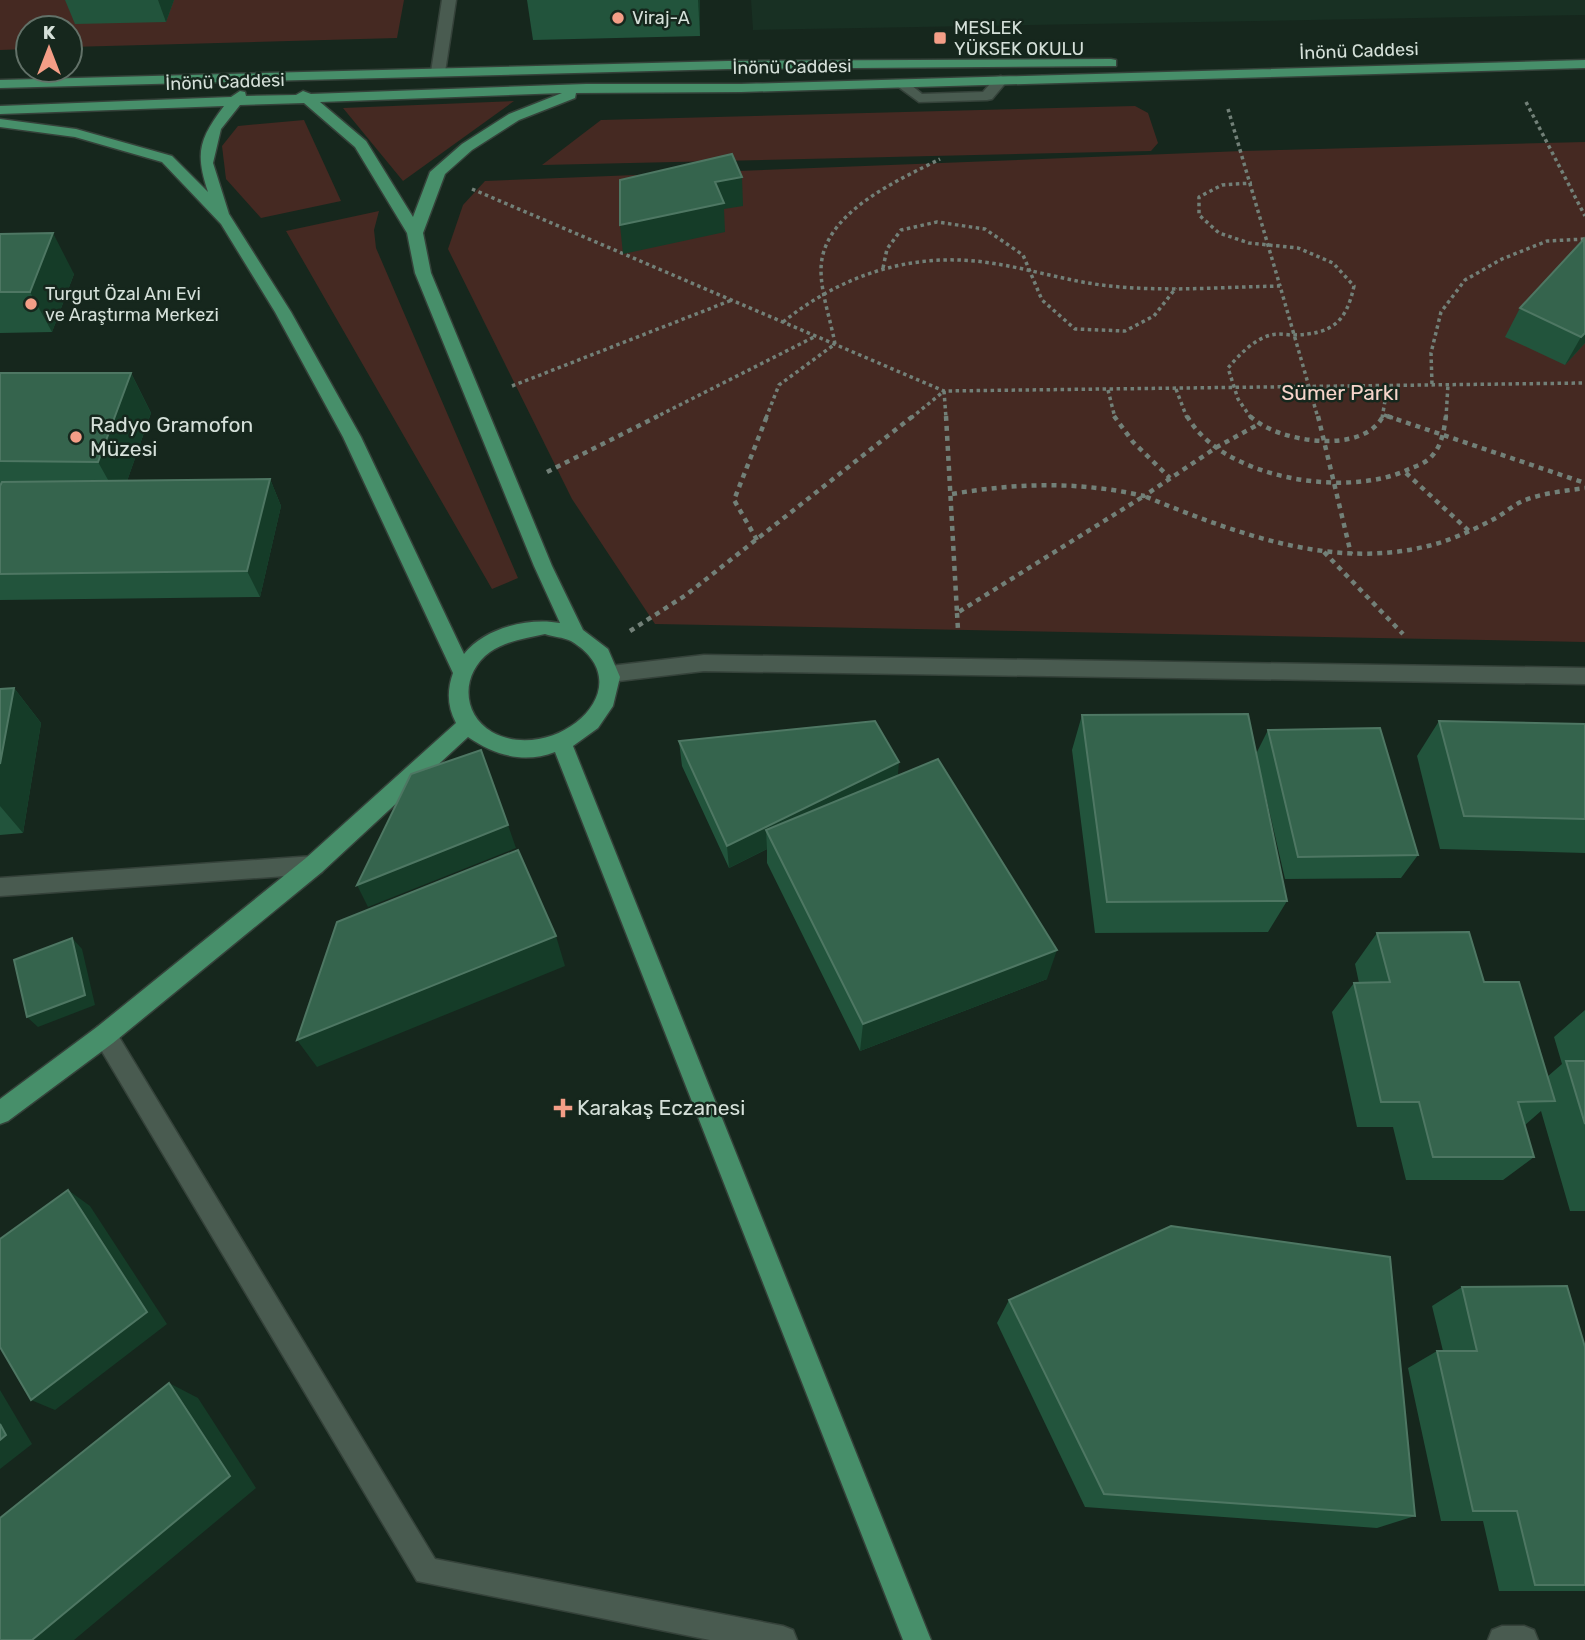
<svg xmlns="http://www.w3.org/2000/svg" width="1585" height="1640" viewBox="0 0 1585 1640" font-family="Rubik,sans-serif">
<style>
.built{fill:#183023}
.green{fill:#452922}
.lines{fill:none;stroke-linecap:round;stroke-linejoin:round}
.minor-casing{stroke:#35423a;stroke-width:3}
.major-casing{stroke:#35423a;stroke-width:3}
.path-far1{stroke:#728078;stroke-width:3.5;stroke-dasharray:3.5 3.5;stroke-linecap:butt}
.path{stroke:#728078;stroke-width:4.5;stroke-dasharray:5 5;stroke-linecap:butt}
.minor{fill:#495b50;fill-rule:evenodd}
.major{fill:#478f6a;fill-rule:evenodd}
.wall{fill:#22543c}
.shaded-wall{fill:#153c28}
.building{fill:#35644d;stroke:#4e7763;stroke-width:2}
.poi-dot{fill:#f49e87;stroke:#16271d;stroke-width:2.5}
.labels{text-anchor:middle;stroke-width:5;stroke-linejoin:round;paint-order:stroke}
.far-poi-label{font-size:18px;fill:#d5e0d9;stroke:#16271d;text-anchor:start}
.far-street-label{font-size:18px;fill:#d5e0d9;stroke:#16271d}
.park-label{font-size:21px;fill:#f6d4ca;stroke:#16271d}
.poi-label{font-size:21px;fill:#d5e0d9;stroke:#16271d;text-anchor:start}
</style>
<rect width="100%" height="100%" fill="#16271d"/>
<path class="built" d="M751,0H1585V15L753,30Z"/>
<g class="green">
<path d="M0,0H404L397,38L70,47V28H28V49L0,50Z"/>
<path d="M514,101L403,181L343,108Z"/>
<path d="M1135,106L1148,113L1158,143L1151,151L542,165L601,120Z"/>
<path d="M304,120L341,201L261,218L226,179L222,146L238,126Z"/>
<path d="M1585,142V642L655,624L572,499L448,249L463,205L485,181L1242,151Z"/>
<path d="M379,211L374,230L376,248L518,578L492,589L286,231Z"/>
</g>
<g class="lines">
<defs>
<g id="minor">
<path d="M442,0H456L445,72L438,76L431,72Z"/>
<path d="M1001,76L1008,80L992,99L987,100L919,102L893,83L895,80H905L922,94L983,92L996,77Z"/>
<path d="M704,655L1585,668V684L704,671L610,682L603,680L600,674L603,668L610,666Z"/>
<path d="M314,856L322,858L325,865L322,872L314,874L0,896V878Z"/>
<path d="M105,1024L113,1027L435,1559L783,1626L793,1630L797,1640H710L417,1581L97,1043L94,1035L97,1027Z"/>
<path d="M1502,1626H1524L1534,1630L1538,1640H1488L1492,1630Z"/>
</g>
<g id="major">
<path d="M1111,59L1116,60V66L728,69L0,88V80L728,61Z"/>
<path d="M1585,60V68L741,92L576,93L575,98L519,120L472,150L445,174L423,233L431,273L552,566L583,630L608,649L620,677L613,706L598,728L573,746L931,1640H903L555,752C524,764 494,755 468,737L322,872L113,1043L8,1121L0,1124V1099L97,1027L306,858L456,723C447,706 447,690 453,673L343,437L275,312L221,224L162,162L75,137L0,127V119L76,129L172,156L208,192C195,153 199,139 224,106L0,114V106L231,97L240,91L245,92L246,96L296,95L303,91L311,94L586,84H741ZM562,93L509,114L462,144L430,172L413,217L366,141L320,102ZM304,103L355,147L407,233L415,273L534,566L560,623C529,617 484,628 464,654L361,437L291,312L229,214L213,163L221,129L240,105ZM545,634C553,637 563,637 571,641C647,687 553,766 492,732C461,714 461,673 490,652C506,641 526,638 545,634Z"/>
</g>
</defs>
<use href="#minor" class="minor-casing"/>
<use href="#major" class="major-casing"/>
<g class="path-far1">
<path d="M1526,102L1585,216"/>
<path d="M1228,109L1280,286"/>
<path d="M472,189L944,391L1585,383"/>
<path d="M883,268L887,249L901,230L937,222L985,229L1023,255L1042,300L1075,329L1125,331L1154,316L1176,288"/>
<path d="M783,322C843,274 914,251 991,263C1031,269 1070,282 1110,286C1167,292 1224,287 1280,286L1318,418"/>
<path d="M1432,384L1431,353L1441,312L1465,280L1502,259L1547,241L1585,239"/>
<path d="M512,386L732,300"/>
<path d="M1176,389L1187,418"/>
<path d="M1108,390L1115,418"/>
<path d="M944,391L946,418"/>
<path d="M1384,415L1393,418"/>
<path d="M654,418L816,336"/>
<path d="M766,418L779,385L835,344C831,321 821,294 821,270C821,213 897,181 940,159"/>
<path d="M911,418L943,392"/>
<path d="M1251,418L1238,399L1228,368C1239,355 1254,339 1271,335C1278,333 1286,335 1293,335C1332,334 1346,323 1354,286L1333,263L1298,248L1249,243L1219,233L1199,215V197L1222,185L1252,183"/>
<path d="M1382,418L1388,384"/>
<path d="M1446,418L1448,384"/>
</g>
<g class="path">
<path d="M946,416L957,613L1144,496C1238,534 1340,574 1442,542C1460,536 1479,527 1496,518C1505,513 1513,505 1523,501C1542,493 1564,491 1585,488"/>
<path d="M1114,416L1133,442L1170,478"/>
<path d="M1187,416C1222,479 1348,499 1409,469C1417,466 1427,462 1432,456C1442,445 1444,430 1446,416"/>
<path d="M1250,416C1276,442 1363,456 1383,416"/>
<path d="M1318,416L1351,554"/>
<path d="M1387,416L1585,483"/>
<path d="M547,472L658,416"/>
<path d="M1406,473L1469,531"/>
<path d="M952,494C1017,483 1079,481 1144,496L1217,447L1259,424"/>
<path d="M757,540L734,500L767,416"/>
<path d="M1324,552L1403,634"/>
<path d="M957,613L958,630"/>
<path d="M630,631L686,595L913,416"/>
</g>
<use href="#minor" class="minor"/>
<use href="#major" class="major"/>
</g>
<g class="wall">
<path d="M65,0H174L166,22L75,24Z"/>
<path d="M527,0H700V36L533,40Z"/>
<path d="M0,234L74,274L52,332L0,333Z"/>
<path d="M1584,239L1585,343L1565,365L1505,337L1520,308Z"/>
<path d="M0,373H131L151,413L127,481L270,479L281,506L260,597L0,600Z"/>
<path d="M14,688L41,723L23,833L0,835V689Z"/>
<path d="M1082,715L1256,754L1268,730L1418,855L1401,878L1285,879L1261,775L1287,901L1268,932L1095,933L1072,750Z"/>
<path d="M1439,721L1585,724V853L1440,849L1417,756Z"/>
<path d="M679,741L898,776L1047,979L860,1051L767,863V849L729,868L682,766Z"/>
<path d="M1377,933L1484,982L1547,1077L1562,1064L1554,1037L1585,1010V1211H1570L1541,1111L1525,1125L1534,1157L1503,1180H1406L1393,1127H1357L1332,1012L1354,983H1359L1355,964Z"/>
<path d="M1462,1287L1585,1347V1591H1499L1483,1521H1441L1408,1368L1437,1351H1443L1432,1306Z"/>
<path d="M1009,1300L1415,1516L1377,1528L1085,1507L997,1323Z"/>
</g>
<g class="shaded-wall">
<path d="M158,0H174L166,22Z"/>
<path d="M698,0H700V36Z"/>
<path d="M742,177L743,206L724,209L725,232L623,254L620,225L715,182Z"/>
<path d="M53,233L74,274L52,332L30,292Z"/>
<path d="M1585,333V343L1565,365L1581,337Z"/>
<path d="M131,373L151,413L120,501L98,462Z"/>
<path d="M270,479L281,506L260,597L247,571Z"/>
<path d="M14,688L41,723L23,833L0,806V764Z"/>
<path d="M899,762L897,785L766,830L767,849L729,868L727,846Z"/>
<path d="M508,825L516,848L368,907L357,885Z"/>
<path d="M556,936L565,966L317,1067L297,1040Z"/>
<path d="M72,938L82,949L95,1005L38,1027L27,1017Z"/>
<path d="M1057,950L1047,979L860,1051L863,1024Z"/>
<path d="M68,1190L90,1206L167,1324L55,1410L31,1400Z"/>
<path d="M169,1383L198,1398L256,1488L74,1640H32Z"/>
<path d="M0,1390L32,1444L0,1469Z"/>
</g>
<g class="building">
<path d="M732,154L742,177L715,182L724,203L620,225V180Z"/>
<path d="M53,233L30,292H0V234Z"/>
<path d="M1584,239L1585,333L1581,337L1520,308Z"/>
<path d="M0,373H131L98,462L0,461Z"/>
<path d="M270,479L247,571L0,574V486L2,482Z"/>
<path d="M14,688L0,764V689Z"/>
<path d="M1248,714L1287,901L1107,902L1082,715Z"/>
<path d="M875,721L899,762L727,846L679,741Z"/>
<path d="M1439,721L1585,724V819L1464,816Z"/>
<path d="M1380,728L1418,855L1298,857L1268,730Z"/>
<path d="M481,750L508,825L357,885L411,774Z"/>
<path d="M938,759L1057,950L863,1024L766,830Z"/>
<path d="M518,850L556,936L297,1040L337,922Z"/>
<path d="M1469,932L1484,982H1519L1555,1101L1518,1102L1534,1157H1433L1419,1102H1381L1354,983L1390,982L1377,933Z"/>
<path d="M72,938L85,995L27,1017L14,960Z"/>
<path d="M1566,1061H1585V1124Z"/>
<path d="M68,1190L147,1312L31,1400L0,1347V1239Z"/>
<path d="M1171,1226L1390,1257L1415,1516L1104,1494L1009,1300Z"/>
<path d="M1567,1286L1585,1347V1585H1535L1517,1511H1473L1437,1351H1477L1462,1287Z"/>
<path d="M169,1383L230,1476L32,1640H0V1518Z"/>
<path d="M0,1424L6,1435L0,1440Z"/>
</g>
<g class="poi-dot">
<circle cx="618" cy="18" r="7"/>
<rect x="933" y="31" width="14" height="14" rx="3.5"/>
<circle cx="31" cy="304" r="7"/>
<circle cx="76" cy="437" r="7"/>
<path d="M559.5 1097.5h7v7h7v7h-7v7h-7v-7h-7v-7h7z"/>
</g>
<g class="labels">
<g class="far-poi-label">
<text x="632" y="24">Viraj-A</text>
<text x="954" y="34">MESLEK<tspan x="954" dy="21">YÜKSEK OKULU</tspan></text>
<text x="45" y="300">Turgut Özal Anı Evi<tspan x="45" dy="21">ve Araştırma Merkezi</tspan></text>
</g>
<g class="far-street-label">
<text transform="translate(1359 51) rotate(-2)" y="6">İnönü Caddesi</text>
<text transform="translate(792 67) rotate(-1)" y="6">İnönü Caddesi</text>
<text transform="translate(225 82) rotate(-2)" y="6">İnönü Caddesi</text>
</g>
<g class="park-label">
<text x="1340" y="400">Sümer Parkı</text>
</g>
<g class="poi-label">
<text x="90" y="432">Radyo Gramofon<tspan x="90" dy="24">Müzesi</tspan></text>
<text x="577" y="1115">Karakaş Eczanesi</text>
</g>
</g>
<g transform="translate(49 49)"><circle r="33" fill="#16271d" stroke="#627168" stroke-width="2"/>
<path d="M0-5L12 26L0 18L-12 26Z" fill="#f49e87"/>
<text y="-10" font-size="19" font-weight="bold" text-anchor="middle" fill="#d5e0d9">K</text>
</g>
</svg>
